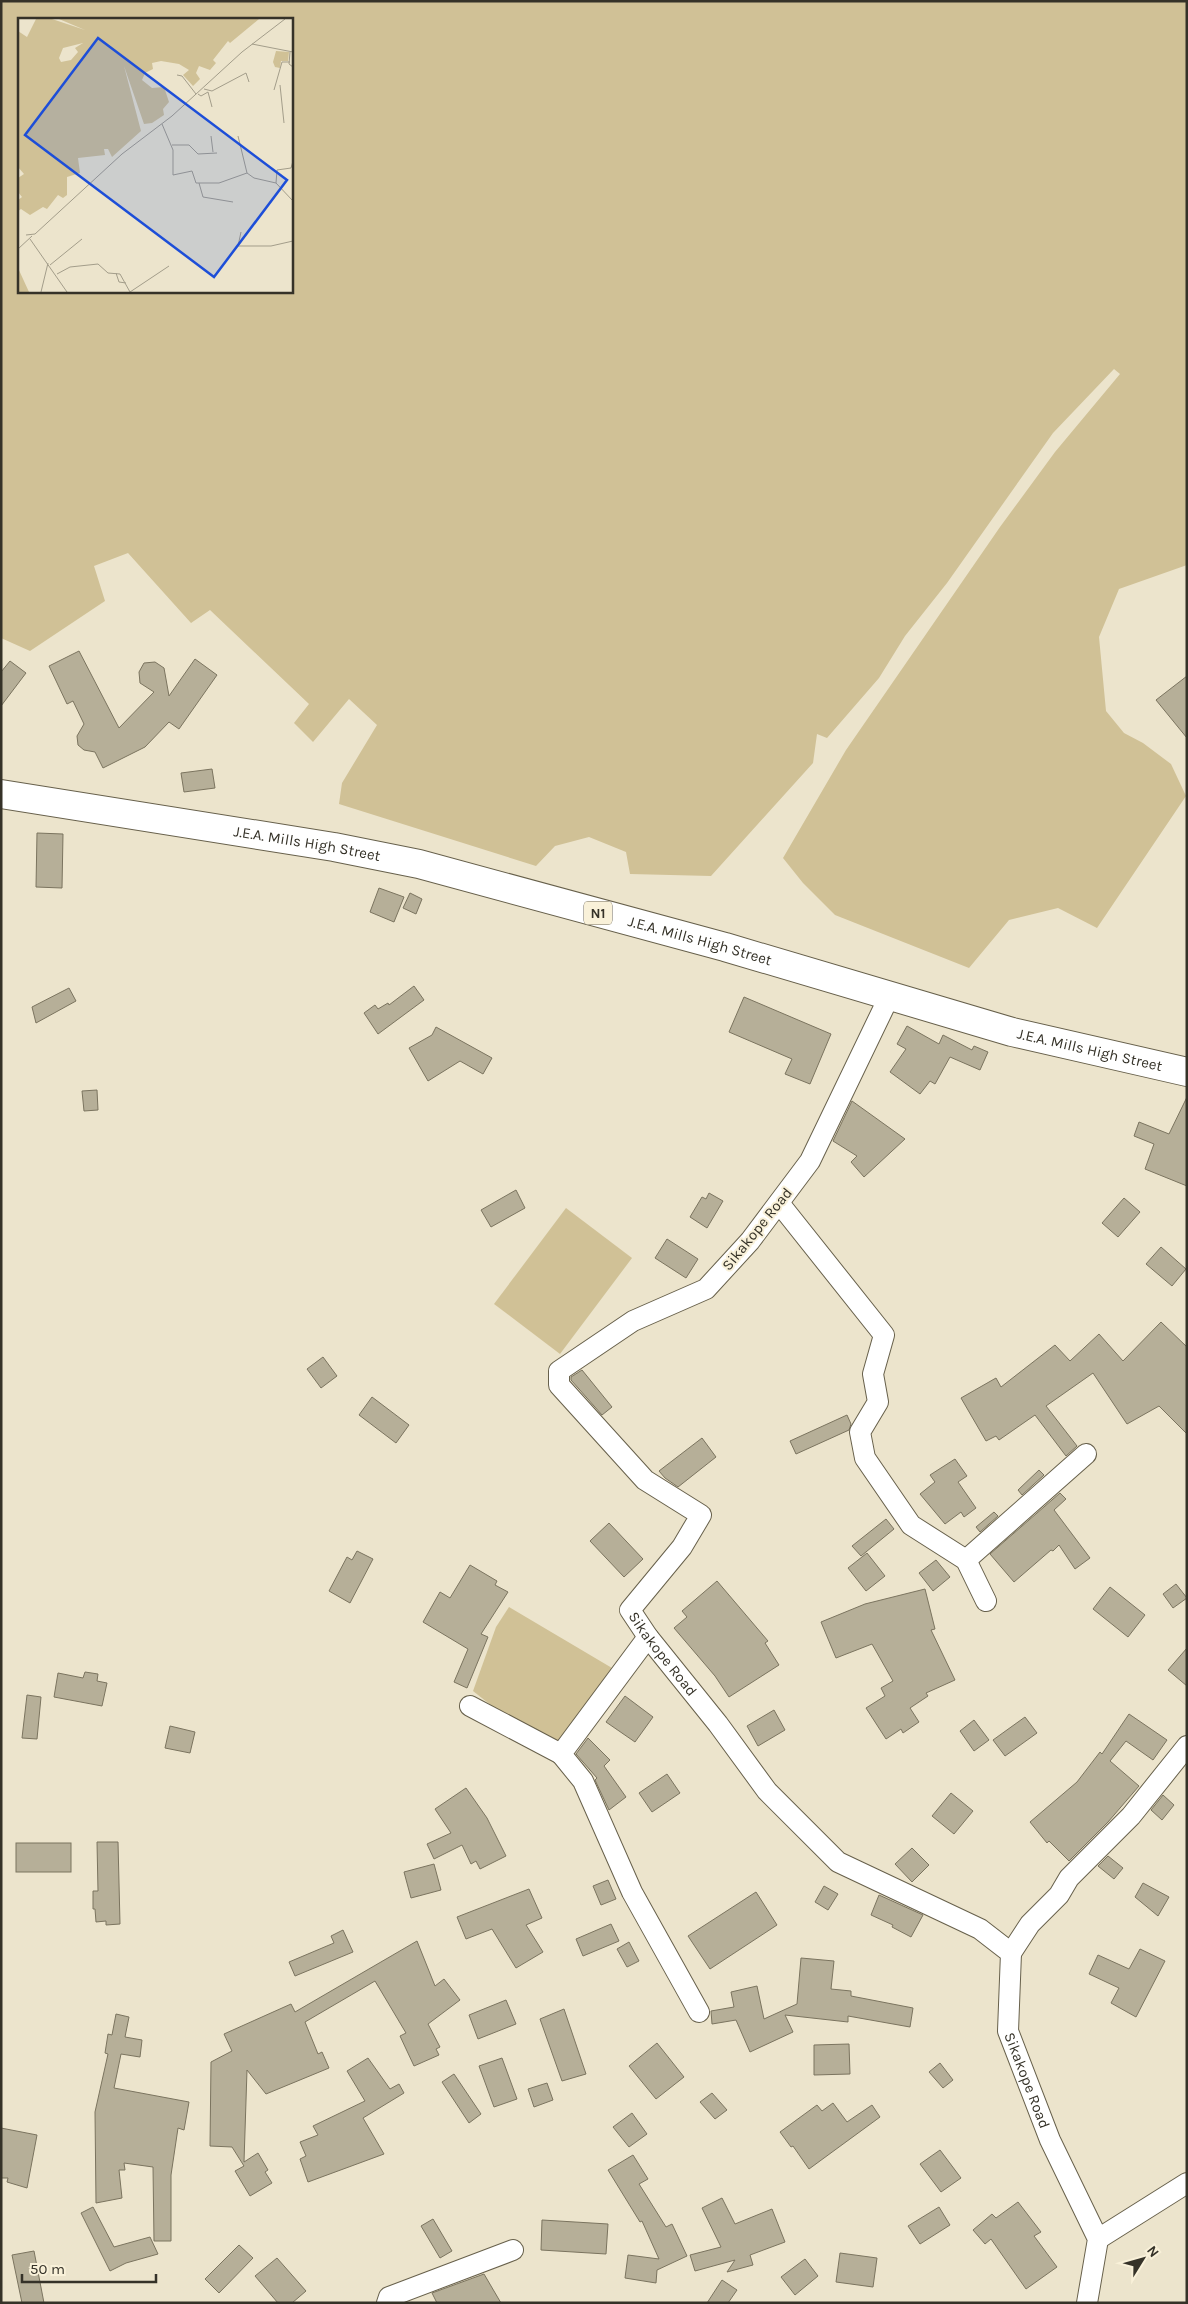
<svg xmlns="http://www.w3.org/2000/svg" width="1188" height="2304" viewBox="0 0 1188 2304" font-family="Karla,sans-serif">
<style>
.green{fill:#d0c196;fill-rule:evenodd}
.building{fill:#b6af98;stroke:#7b745f}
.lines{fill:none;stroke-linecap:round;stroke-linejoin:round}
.minor-casing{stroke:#67604b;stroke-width:22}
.trunk-casing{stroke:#67604b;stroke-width:30}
.minor{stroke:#fff;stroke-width:20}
.trunk{stroke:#fff;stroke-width:28}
.labels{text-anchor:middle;stroke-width:4;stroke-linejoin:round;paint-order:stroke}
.shield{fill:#f9f1d9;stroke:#706b5d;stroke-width:1}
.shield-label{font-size:14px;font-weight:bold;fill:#353228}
.street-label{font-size:15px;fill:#353228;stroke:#f9f1d9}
.inset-road{fill:none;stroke:#a39d8a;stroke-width:1}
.view{fill:#1d4ed8;fill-opacity:0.15;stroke:#1d4ed8;stroke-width:2.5}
.inset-edge{fill:none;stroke:#353228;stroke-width:2.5}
</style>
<rect width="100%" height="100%" fill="#ece4cc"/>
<g class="green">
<path d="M1,1H1187V565L1119,589L1099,637L1106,711L1124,733L1143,743L1171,764L1186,796L1097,928L1058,908L1009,920L969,968L835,915L803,883L783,858L846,750L1000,527L1055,452L1120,374L1114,369L1053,433L947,583L905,636L879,678L827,738L817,734L813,763L711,876L630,874L626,852L589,837L555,846L536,866L339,804L342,783L377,725L349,699L313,742L294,723L309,704L210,610L191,623L128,553L94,566L105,601L30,651L1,638ZM19,19H291V291H19Z"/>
<path d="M566,1208L632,1258L560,1354L494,1304Z"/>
<path d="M509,1607L612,1668L564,1744L516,1725L473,1691L496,1627Z"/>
</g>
<g class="building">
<path d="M79,651L119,728L154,692L140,683L139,672L144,663L155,662L164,668L169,696L195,659L217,675L179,729L169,722L145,747L103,768L95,752L84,750L78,745L77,736L84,724L73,701L67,704L49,666Z"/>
<path d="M10,661L26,673L1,706V672Z"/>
<path d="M1187,676V738L1156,700Z"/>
<path d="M212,769L215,788L184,792L181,773Z"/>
<path d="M37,833L63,834L62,888L36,887Z"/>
<path d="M379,888L404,897L394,922L370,912Z"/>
<path d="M410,893L422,899L416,914L403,908Z"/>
<path d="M414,986L424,1000L378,1034L364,1013L375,1005L378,1009L388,1003L389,1005Z"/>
<path d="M69,988L76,1001L36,1023L32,1007Z"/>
<path d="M744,997L831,1034L810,1084L785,1074L792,1059L729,1032Z"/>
<path d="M907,1026L939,1044L943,1035L972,1050L974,1046L988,1052L980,1070L950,1057L935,1084L930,1081L920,1094L890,1072L906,1049L897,1044Z"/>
<path d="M436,1027L492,1058L483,1074L460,1061L428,1081L409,1048L432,1035Z"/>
<path d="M97,1090L98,1110L84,1111L82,1091Z"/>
<path d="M1187,1097V1186L1145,1169L1154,1144L1134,1136L1139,1122L1169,1134Z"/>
<path d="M852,1101L905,1139L864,1177L851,1162L857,1156L833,1141Z"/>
<path d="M516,1190L525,1208L491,1227L481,1210Z"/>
<path d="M709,1193L723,1201L707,1228L690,1217L702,1197L706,1199Z"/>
<path d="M1124,1198L1140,1212L1118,1237L1102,1223Z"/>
<path d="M667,1239L698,1259L686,1278L655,1258Z"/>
<path d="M1161,1247L1186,1269L1172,1286L1146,1264Z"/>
<path d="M1161,1322L1187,1347V1434L1159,1406L1127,1424L1093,1373L1046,1406L1077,1446L1066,1456L1035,1415L999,1440L996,1436L986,1441L961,1398L996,1378L1001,1387L1055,1345L1070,1361L1099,1334L1123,1361Z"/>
<path d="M323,1357L337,1376L321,1388L307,1369Z"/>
<path d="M582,1370L612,1407L602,1415L571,1380V1377Z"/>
<path d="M372,1397L409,1425L396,1443L359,1415Z"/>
<path d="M847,1415L851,1424L849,1430L796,1454L790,1441Z"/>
<path d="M702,1438L716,1457L678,1487L665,1478L659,1471Z"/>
<path d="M955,1459L967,1476L958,1482L976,1508L964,1517L961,1512L945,1524L920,1494L935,1482L930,1475Z"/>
<path d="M1039,1470L1044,1475L1022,1495L1018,1490Z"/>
<path d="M1060,1493L1066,1499L1054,1510L1090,1558L1075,1569L1059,1545L1053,1551L1051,1550L1014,1582L990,1554Z"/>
<path d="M994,1512L998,1516L980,1532L976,1527Z"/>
<path d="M886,1519L894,1529L861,1556L852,1546Z"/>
<path d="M609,1523L643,1559L624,1577L590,1541Z"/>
<path d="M357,1551L373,1559L350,1603L329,1591L347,1557L352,1560Z"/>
<path d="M867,1553L885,1576L866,1591L848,1568Z"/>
<path d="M936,1560L950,1577L933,1591L919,1573Z"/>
<path d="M470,1565L497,1581L495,1585L508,1592L481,1634L488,1637L467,1688L454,1682L468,1649L423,1622L440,1592L450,1598Z"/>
<path d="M717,1581L768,1641L765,1643L779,1665L729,1697L715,1676L674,1628L687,1617L682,1611Z"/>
<path d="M1176,1584L1187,1598L1173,1608L1163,1594Z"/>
<path d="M1110,1587L1145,1615L1128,1637L1093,1609Z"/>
<path d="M925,1589L935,1629L931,1630L955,1680L926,1693L928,1696L910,1708L919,1722L903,1733L901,1729L886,1739L866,1708L885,1696L881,1688L893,1681L872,1644L836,1658L821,1622L865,1604Z"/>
<path d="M1187,1648V1686L1168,1670Z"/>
<path d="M85,1672L98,1674L97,1681L107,1683L102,1706L54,1697L58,1673L83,1678Z"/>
<path d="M27,1695L41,1697L37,1739L22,1738Z"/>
<path d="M625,1696L653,1717L635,1742L606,1722Z"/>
<path d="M774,1710L785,1730L758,1746L747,1726Z"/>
<path d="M1129,1714L1167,1740L1153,1760L1126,1741L1110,1761L1139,1786L1108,1822L1069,1861L1049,1841L1047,1843L1030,1822L1077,1782L1100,1752L1102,1754Z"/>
<path d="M1025,1717L1037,1733L1005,1756L993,1740Z"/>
<path d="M974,1720L989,1740L974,1751L960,1731Z"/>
<path d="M170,1726L195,1732L190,1753L165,1748Z"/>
<path d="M588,1738L610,1760L604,1766L626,1797L609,1810L595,1780L597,1778L576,1754Z"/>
<path d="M667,1774L680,1793L652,1812L639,1793Z"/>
<path d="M466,1788L487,1818L506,1856L480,1869L476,1861L471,1864L462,1845L434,1859L427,1844L451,1833L435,1809Z"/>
<path d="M951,1793L973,1811L954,1834L932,1816Z"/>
<path d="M1163,1795L1174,1805L1162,1820L1151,1810Z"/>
<path d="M97,1842H118L120,1924L106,1925V1921L96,1922L95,1909H93V1891H98Z"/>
<rect x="16" y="1843" width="55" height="29"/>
<path d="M912,1848L929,1865L912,1882L895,1864Z"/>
<path d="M1108,1856L1123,1868L1114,1879L1098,1866Z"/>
<path d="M434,1864L441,1890L411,1898L404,1872Z"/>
<path d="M608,1880L616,1899L601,1905L593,1886Z"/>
<path d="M1143,1883L1169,1897L1158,1916L1135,1897Z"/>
<path d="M824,1886L838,1894L828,1910L815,1902Z"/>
<path d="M529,1889L542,1918L526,1925L543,1952L516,1968L492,1929L466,1939L457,1917Z"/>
<path d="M756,1892L777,1925L710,1969L688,1936Z"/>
<path d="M879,1895L923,1915L911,1937L892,1927L893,1925L871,1915Z"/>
<path d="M611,1924L619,1941L583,1956L576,1939Z"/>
<path d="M343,1930L353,1952L295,1976L289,1962L334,1943L331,1936Z"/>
<path d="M417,1941L435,1986L444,1979L460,2000L428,2024L440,2047L436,2049L439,2055L414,2066L400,2036L406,2033L375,1981L305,2022L318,2054L322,2052L329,2068L266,2094L247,2070L244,2162L258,2153L268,2170L265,2172L272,2183L250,2196L235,2171L244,2166L232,2147L210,2146L211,2062L232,2051L224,2034L291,2004L295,2012Z"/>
<path d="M629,1942L639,1961L627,1967L617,1949Z"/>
<path d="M1140,1949L1165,1961L1136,2017L1111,2003L1119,1988L1089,1974L1098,1955L1129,1969Z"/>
<path d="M801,1958L834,1961L831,1989L851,1991V1996L913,2008L910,2027L848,2016V2022L785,2015L793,2032L750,2052L736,2020L712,2024L711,2011L734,2007L731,1992L757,1986L764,2019L797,2004Z"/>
<path d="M506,2000L516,2024L478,2039L469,2015Z"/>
<path d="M564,2009L586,2074L562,2081L540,2019Z"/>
<path d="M116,2014L129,2017L125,2037L142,2040L140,2057L121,2054L114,2088L189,2102L184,2130L178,2128L171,2175V2241H154L153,2167L124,2163L125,2170H119L122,2198L96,2203L95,2112L108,2054L105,2053L108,2034L112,2035Z"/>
<path d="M657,2043L684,2077L656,2099L629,2066Z"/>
<path d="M849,2044L850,2074L814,2075V2045Z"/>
<path d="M368,2058L390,2089L399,2084L404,2093L363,2118L384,2154L308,2182L300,2159L306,2156L300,2142L318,2135L313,2126L365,2101L347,2071Z"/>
<path d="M502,2058L517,2099L494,2107L479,2066Z"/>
<path d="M940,2063L953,2080L943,2088L929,2072Z"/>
<path d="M454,2074L481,2114L469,2123L442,2082Z"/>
<path d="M547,2083L553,2100L534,2107L528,2089Z"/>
<path d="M712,2093L727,2110L715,2119L700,2102Z"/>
<path d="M833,2103L847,2122L872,2105L880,2117L809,2169L793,2146L791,2147L780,2132L817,2105L822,2111Z"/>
<path d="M632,2113L647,2134L629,2147L613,2127Z"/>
<path d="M1,2128L37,2135L27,2188L7,2182L8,2178H1Z"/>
<path d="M940,2150L961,2178L941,2192L920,2164Z"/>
<path d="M633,2155L648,2179L639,2184L666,2227L672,2224L687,2256L657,2270L656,2283L625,2278L628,2255L659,2259L642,2221L640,2222L608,2170Z"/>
<path d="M722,2198L735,2224L772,2209L785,2242L750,2255L753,2265L727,2272L735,2260L695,2271L690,2255L721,2247L702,2208Z"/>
<path d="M1018,2202L1041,2232L1034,2236L1057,2267L1026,2289L991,2239L985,2244L973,2230L992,2214L996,2218Z"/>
<path d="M93,2207L114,2247L150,2237L158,2254L126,2263L110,2271L81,2213Z"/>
<path d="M939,2207L950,2225L920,2244L908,2226Z"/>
<path d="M433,2219L452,2251L440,2258L421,2226Z"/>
<path d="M542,2220L608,2224L606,2254L541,2250Z"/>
<path d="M239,2245L253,2258L219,2293L205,2279Z"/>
<path d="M34,2251L44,2303H22L12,2255Z"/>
<path d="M840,2253L877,2258L873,2287L836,2282Z"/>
<path d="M277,2258L306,2291L292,2303H278L255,2276Z"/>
<path d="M805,2259L818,2276L795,2295L781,2277Z"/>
<path d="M484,2274L501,2303H437L432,2293Z"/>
<path d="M722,2280L737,2290L728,2303H707Z"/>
</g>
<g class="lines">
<defs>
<g id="minor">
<path id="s1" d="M889,997L810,1161L750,1241L706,1289L633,1321L559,1371V1385L645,1480L701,1515L682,1547L630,1610L648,1637L718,1724L767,1791L838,1862L980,1929L1011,1953L1008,2031L1050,2140L1098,2239L1087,2303"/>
<path d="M779,1203L884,1335L873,1374L878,1402L860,1432L865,1458L911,1525L966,1560L986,1601"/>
<path d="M966,1560L1086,1454"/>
<path d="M648,1637L561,1754L583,1781L632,1892L699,2012"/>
<path d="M470,1706L561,1754"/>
<path d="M1011,1953L1030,1924L1059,1895L1069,1878L1131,1816L1187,1746"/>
<path d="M1098,2239L1187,2183"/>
<path d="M387,2303L389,2297L513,2250"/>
</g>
<g id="trunk">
<path id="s2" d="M1,794L334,847L419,864L725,947L1012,1032L1187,1072"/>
</g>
</defs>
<use href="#minor" class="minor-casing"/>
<use href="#trunk" class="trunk-casing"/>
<use href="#minor" class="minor"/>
<use href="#trunk" class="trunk"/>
</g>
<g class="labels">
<rect class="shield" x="584" y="901.5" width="28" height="23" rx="4"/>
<g class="shield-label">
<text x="598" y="918">N1</text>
</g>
<g class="street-label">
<text dy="5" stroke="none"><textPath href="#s2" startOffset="310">J.E.A. Mills High Street</textPath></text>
<text dy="5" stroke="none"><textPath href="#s2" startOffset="715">J.E.A. Mills High Street</textPath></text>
<text dy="5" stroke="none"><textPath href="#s2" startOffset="1120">J.E.A. Mills High Street</textPath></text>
<text transform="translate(757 1229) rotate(-51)" y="5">Sikakope Road</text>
<text dy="5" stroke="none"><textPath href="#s1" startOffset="898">Sikakope Road</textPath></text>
<text dy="5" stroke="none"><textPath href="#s1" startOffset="1498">Sikakope Road</textPath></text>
</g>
</g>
<g transform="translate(18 18)">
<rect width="275" height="275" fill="#ece4cc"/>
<path d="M18,1H34L67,12L41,1H241L212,25L210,23L195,42L198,45L192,52L181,48L178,55L182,61L175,68L165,57L171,52L161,46L143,43L134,45L135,51L127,55L124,62L134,70L146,69L151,84L145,91L146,97L134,105L126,106L106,48L123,113L94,139L90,131H86L87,137L60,140L62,155L49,159V177L45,180L40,177L29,191L25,189L12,197L3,191L0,193V182L4,179L0,174V160L6,156L0,149V13L9,19ZM65,25L57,30L60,34L53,42L43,44L41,40L45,30ZM258,33L271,34L270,43H263L262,50L257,49L255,44ZM0,250L11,274H0Z" fill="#d0c196" fill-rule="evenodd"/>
<path class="inset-road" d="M234,26L275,34M272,34L271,46L275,49M159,57L164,58L178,76M262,67L266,105M186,71L194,73L228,55L231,64M256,72L264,44H272M180,76L183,78L190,74L194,89M144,106L155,132V157L174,153L178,165H201L229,155L236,160L258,165L275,183M193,118L195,134M220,118L229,155M154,127H171L180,136L199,135M181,165L185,179L215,184M258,165L259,152L273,150L275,143M223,214L220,228H253L275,223M8,217L17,216L104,136L154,98L224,34L267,1M12,221L49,274M0,231L14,218M32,247L64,221M98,255L101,264L108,265M39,256L52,249L80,246L90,255L102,256L112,274M23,274L30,245M112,274L151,248"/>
<path class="view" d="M80,20L269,162L196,259L7,117Z"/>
<rect width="275" height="275" class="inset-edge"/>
</g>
<rect width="1188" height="2304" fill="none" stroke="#353228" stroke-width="5"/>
<g transform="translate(1143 2259) rotate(53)" stroke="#f9f1d9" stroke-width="4" paint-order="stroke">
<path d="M0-4L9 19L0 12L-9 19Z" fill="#353228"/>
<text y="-8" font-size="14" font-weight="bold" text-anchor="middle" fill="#353228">N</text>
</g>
<path d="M22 2274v8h134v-8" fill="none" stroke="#353228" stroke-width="2.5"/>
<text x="30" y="2274" font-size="15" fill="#353228" stroke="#f9f1d9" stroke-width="4" paint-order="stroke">50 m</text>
</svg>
